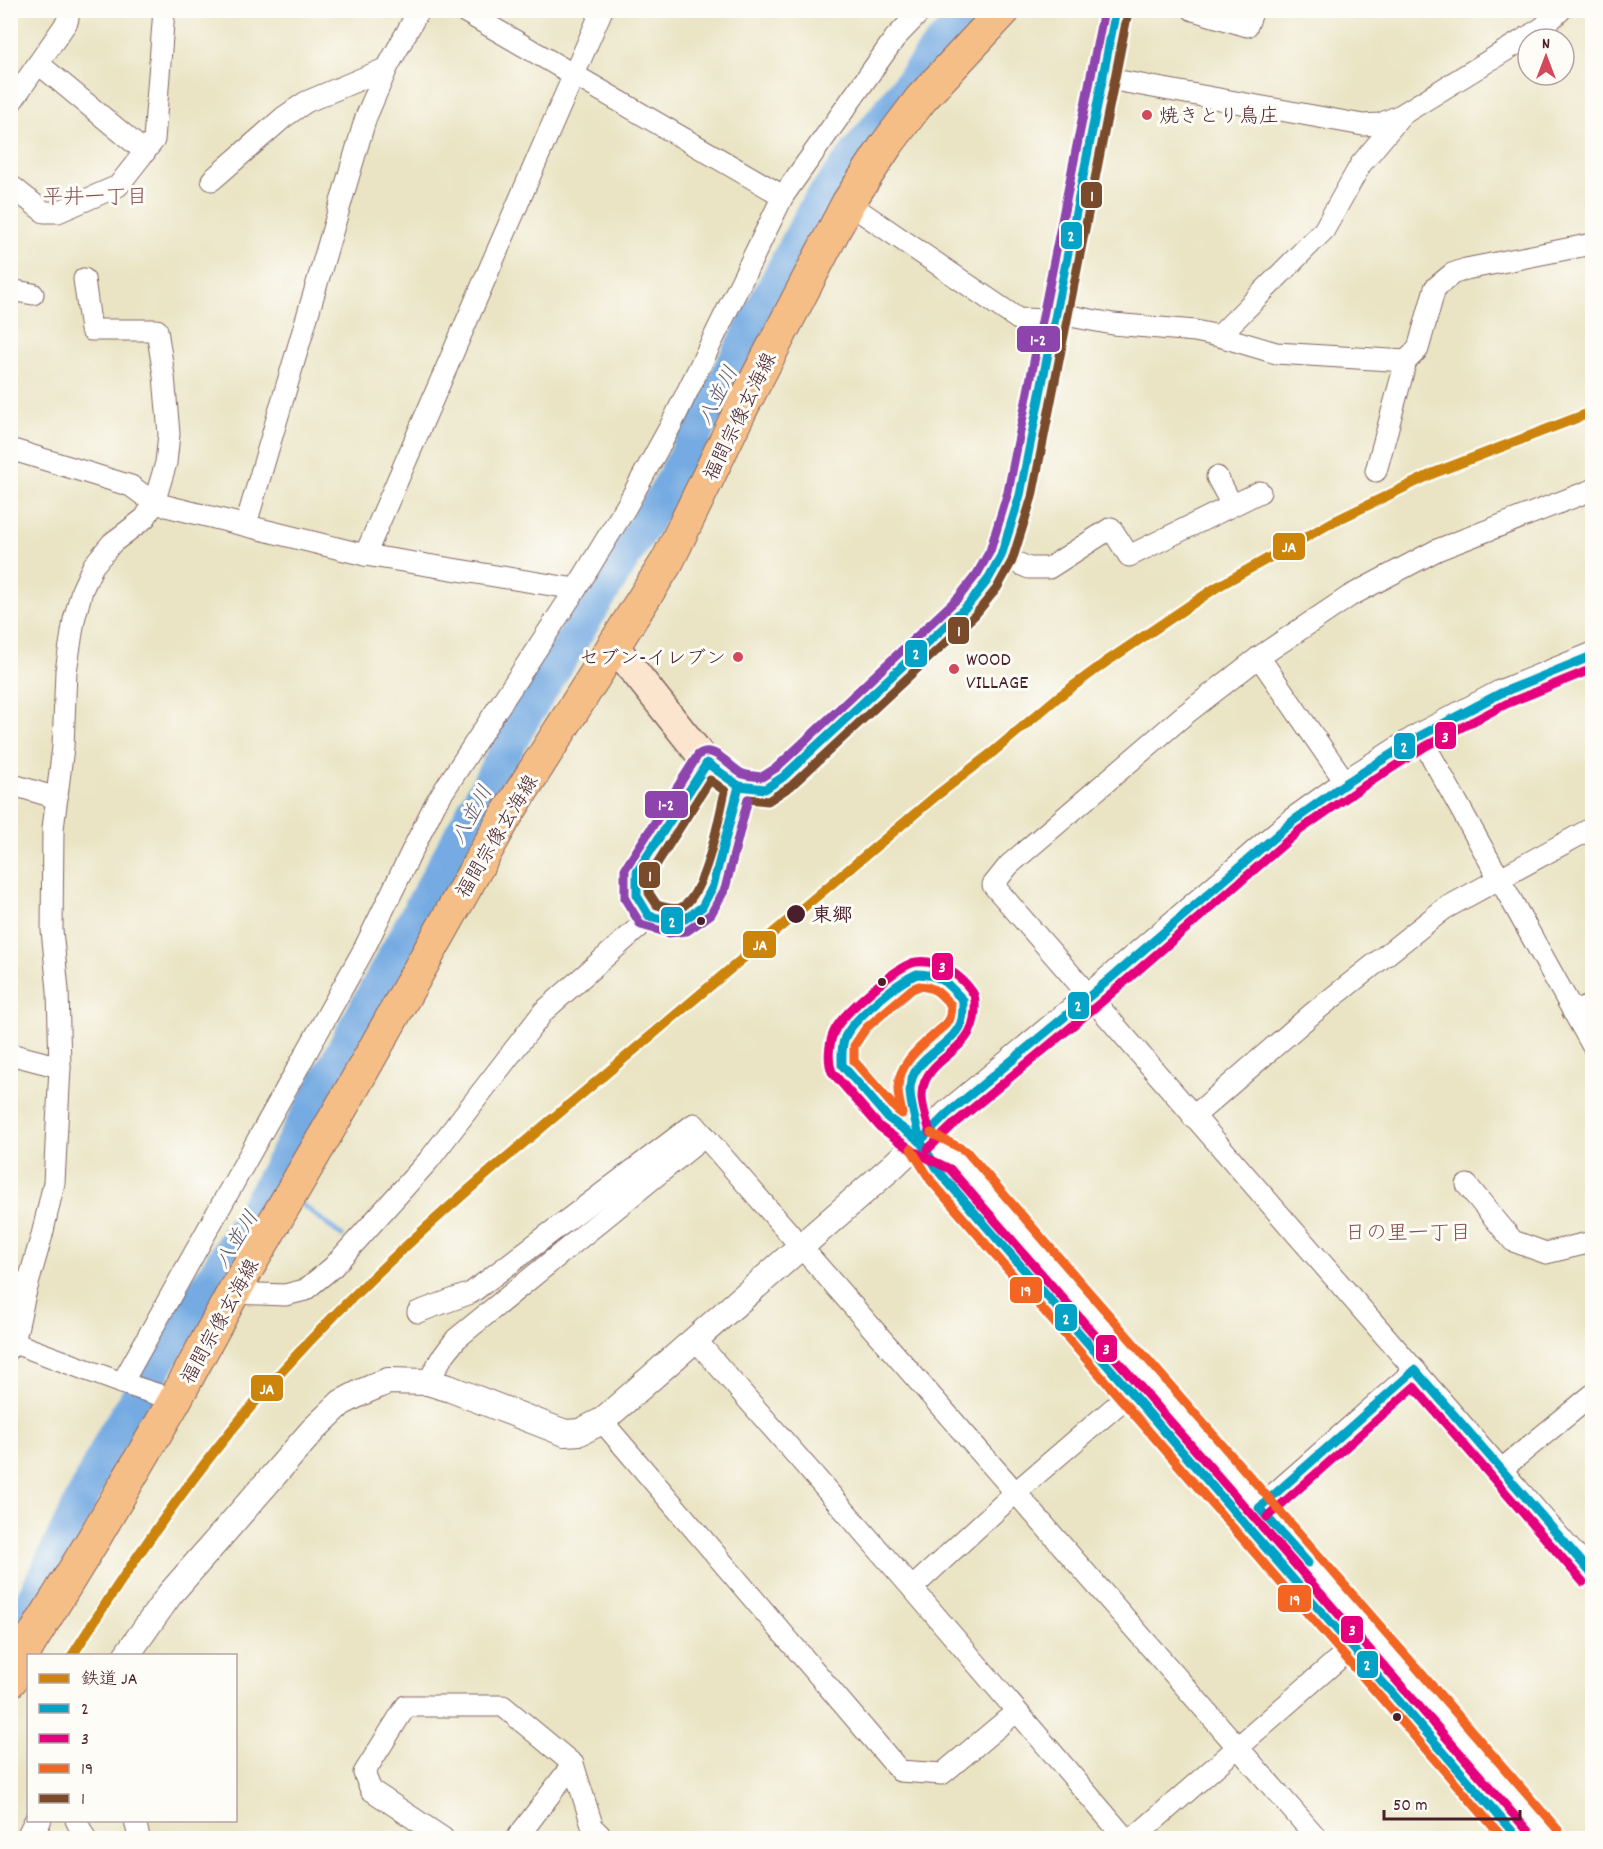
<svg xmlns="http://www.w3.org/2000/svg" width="1603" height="1849" viewBox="0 0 1603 1849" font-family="Dekko,'Klee One',sans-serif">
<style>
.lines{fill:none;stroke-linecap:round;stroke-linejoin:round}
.stream{stroke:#74aae2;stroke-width:5}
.river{stroke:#74aae2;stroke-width:33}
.minor-casing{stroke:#826461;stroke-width:23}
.tertiary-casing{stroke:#826461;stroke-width:28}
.secondary-casing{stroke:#826461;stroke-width:31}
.primary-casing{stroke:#826461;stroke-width:35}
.minor{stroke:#fff;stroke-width:21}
.tertiary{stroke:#fff;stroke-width:26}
.secondary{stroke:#fbe5cf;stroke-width:28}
.primary{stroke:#f6be87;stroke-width:33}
.bus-1-casing{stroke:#fdfcf7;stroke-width:14}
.bus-2-casing{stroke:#fdfcf7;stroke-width:14}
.bus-3-casing{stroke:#fdfcf7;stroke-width:14}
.bus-4-casing{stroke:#fdfcf7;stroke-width:14}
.bus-5-casing{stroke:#fdfcf7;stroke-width:14}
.bus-1{stroke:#04a2c6;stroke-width:9}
.bus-2{stroke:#e5007d;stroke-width:9}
.bus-3{stroke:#f26522;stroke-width:9}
.bus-4{stroke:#7a4b2a;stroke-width:9}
.bus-5{stroke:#8e44ad;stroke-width:9}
.rail-1-casing{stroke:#fdfcf7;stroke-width:15}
.rail-1{stroke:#cc840b;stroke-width:10}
.poi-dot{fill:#d1495b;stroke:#fdfcf7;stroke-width:2}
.stop-dot{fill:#4a1f2b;stroke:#fdfcf7;stroke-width:2}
.labels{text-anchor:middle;stroke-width:6;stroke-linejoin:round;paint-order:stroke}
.poi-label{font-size:20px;fill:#4a1f2b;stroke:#fdfcf7;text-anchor:start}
.street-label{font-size:20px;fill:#4a1f2b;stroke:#fdfcf7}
.stop-label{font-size:20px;font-weight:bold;fill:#4a1f2b;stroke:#fdfcf7;text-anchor:start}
.neighbourhood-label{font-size:21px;fill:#844e4e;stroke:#fdfcf7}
.water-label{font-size:21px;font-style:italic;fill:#5b5774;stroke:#fdfcf7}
.line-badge{stroke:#fdfcf7;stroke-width:2}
.badge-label{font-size:16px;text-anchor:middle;font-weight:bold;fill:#fff}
</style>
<rect width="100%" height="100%" fill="#fdfcf7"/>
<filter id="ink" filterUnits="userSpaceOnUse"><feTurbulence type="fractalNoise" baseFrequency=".0167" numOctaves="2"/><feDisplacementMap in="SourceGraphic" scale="12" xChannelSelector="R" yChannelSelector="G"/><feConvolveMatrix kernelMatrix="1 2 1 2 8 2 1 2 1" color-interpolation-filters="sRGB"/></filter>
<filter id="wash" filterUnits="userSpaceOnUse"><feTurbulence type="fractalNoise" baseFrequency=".008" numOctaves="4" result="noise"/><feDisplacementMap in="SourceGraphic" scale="24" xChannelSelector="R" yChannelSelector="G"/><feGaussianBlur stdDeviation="1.35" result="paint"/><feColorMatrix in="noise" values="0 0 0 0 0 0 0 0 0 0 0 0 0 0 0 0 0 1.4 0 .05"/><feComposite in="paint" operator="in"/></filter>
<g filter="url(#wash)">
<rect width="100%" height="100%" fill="#eae4c4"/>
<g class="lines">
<g class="stream">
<path d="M271,1180L282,1189"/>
<path d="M299,1202L342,1236"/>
</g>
<path class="river" d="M10,1645L114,1434L266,1191L522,721L670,484L816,206L936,49L972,10"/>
</g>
</g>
<g filter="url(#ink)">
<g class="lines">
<defs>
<g id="minor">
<path d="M462,10L783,196"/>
<path d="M1193,10L1247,26L1253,10"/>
<path d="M39,64L145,152"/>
<path d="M1103,78L1363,125L1380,124L1401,115L1542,28L1561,10"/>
<path d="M10,104L67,22L70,10"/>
<path d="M212,180L284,117L306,102L387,68"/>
<path d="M10,185L44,212H58L118,186L154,140L164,10"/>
<path d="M848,203L1018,319L1056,320L1070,316L1113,324L1195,331L1219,336L1276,353L1406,361"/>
<path d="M10,290L33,294"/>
<path d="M1219,336L1324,230L1361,164L1401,116"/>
<path d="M10,449L131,486L154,503L365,555L576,589"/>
<path d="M1376,471L1406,361L1418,349L1435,288L1452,274L1466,269L1592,244"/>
<path d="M1217,477L1232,505"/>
<path d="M1592,490L1437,550L1350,596L1259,657L1183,716L1009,865L993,885L1592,1574"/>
<path d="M246,524L366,117L387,68L419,10"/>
<path d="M365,555L602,10"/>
<path d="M1001,556L1029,568H1049L1111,528L1129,556L1260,492"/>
<path d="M1259,657L1346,783"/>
<path d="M1420,736L1592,1045"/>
<path d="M10,784L57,798"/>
<path d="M1573,1012L1592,1005"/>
<path d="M10,1054L60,1067"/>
<path d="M1193,1117L1313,1013L1444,909L1592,828"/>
<path d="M1467,1185L1513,1241L1546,1253L1592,1242"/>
<path d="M10,1278L25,1294"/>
<path d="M233,1293L285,1295L305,1290L333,1267L429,1160L544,1011L638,928L649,916"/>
<path d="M418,1312L471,1293L694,1124L1317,1838"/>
<path d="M695,1339L912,1588L1125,1838"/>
<path d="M14,1343L122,1383L175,1400"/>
<path d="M10,1348L14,1343L25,1294L42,1235L54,1183L60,1067L58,990L52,930L53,829L63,747L66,671L74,620L82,590L93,566L112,543L145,518L154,503L166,463L169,434L164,376L157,330H91L84,279"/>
<path d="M428,1382L441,1359L456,1339L705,1136"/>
<path d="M122,1383L363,951L435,804L576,589L626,507L671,425L783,196L895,38L922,10"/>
<path d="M602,1421L900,1771L942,1774L1016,1712"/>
<path d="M1502,1469L1592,1395"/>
<path d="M1249,1516L1415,1370"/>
<path d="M912,1588L1016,1492L1131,1393"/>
<path d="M76,1820L85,1838"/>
<path d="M135,1820L139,1838"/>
<path d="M443,1838L371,1790L364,1773L406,1706H503L573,1764L593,1828L603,1838"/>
<path d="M517,1838L573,1764"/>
<path d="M1134,1838L1352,1647"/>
</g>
<g id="tertiary">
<path d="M920,1141L957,1159L1549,1838"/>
<path d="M921,1141L940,1173L1518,1838"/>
<path d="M126,1656L170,1594L313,1430L341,1403L362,1392L388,1381L428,1382L451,1389L565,1433L580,1432L602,1421L894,1165L947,1114L1091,995L1293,821L1346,783L1420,736L1501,693L1592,656"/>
<path d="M29,1838L38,1820"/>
</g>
<path id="secondary" d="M615,647L707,763L739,786L765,789L783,777L967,606L987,581L1001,556L1020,495L1056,320L1116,10"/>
<path id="primary" d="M10,1681L29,1644L96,1535L175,1400L233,1293L348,1096L504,819L668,560L740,411L848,203L887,144L921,99L1004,10"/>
</defs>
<use href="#minor" class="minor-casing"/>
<use href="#tertiary" class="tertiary-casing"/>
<use href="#secondary" class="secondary-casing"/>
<use href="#primary" class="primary-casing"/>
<use href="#minor" class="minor"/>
<use href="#tertiary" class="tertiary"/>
<use href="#secondary" class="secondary"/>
<use href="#primary" class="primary"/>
<defs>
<g id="bus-1">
<path d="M707,763L739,786L713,886L702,907L685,919L671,921L649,916L637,896V872Z"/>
<path d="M739,786L765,789L783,777L967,606L987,581L1001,556L1020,495L1116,10"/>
<path d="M917,974C943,975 945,982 963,1000C963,1006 963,1013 962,1019C956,1047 910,1056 910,1090C910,1106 917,1125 920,1141L888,1118L842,1065C842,1055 841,1046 845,1037C854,1018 898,982 917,974Z"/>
<path d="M920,1141L940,1173L1518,1838"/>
<path d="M920,1141L947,1114L1091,995L1293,821L1346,783L1420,736L1501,693L1592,656"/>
<path d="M1308,1563L1259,1508L1415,1370L1592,1574"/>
</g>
<g id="bus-2">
<path d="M928,1149L955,1123L1099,1004L1300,830L1353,793L1426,746L1506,704L1592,669"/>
<path d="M913,1151L880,1127L832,1072C827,1060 829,1039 836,1028C845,1012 899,964 916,962C938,959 961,975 973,993C976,998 975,1006 975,1011C973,1051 934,1054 924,1084C918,1099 927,1118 930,1133"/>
<path d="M915,1152L950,1169L1534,1838"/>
<path d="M1267,1517L1414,1387L1583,1582"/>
</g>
<g id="bus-3">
<path d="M919,986C936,987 939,993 951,1005L950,1017L946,1024C927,1042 897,1061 898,1090C898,1098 901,1106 902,1114L896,1109L854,1061V1046L866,1028L912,989Z"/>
<path d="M931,1133L966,1151L1558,1830"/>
<path d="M911,1149L931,1181L1503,1838"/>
</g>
<g id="bus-4">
<path d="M710,780L725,791C719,817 705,898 680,908C673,910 664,907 657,905L649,893V876Z"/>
<path d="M748,799L768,801L791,786L975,615L997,588L1012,561L1032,497L1128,12"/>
</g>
<path id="bus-5" d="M748,799L725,889L711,914L687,931L669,933L641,925L625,899V869L698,755C715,743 729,768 743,774C748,776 756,776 762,777L776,768L958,598L977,574L990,551L1008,492L1104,10"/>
</defs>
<use href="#bus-1" class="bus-1-casing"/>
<use href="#bus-2" class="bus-2-casing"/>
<use href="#bus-3" class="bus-3-casing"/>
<use href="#bus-4" class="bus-4-casing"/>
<use href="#bus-5" class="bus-5-casing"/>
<use href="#bus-1" class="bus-1"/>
<use href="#bus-2" class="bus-2"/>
<use href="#bus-3" class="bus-3"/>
<use href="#bus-4" class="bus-4"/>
<use href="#bus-5" class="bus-5"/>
<defs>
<path id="rail-1" d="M72,1656C128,1567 187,1481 255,1402C328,1316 410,1240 495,1167L936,796L993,752L1057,698L1106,662L1217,587L1331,523L1434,473L1592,412"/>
</defs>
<use href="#rail-1" class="rail-1-casing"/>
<use href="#rail-1" class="rail-1"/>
</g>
</g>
<g class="poi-dot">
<circle cx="1147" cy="115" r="6"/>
<circle cx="738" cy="657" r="6"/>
<circle cx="954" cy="669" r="6"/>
</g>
<g class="stop-dot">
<circle cx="796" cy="914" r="10"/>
<circle cx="701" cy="921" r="5"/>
<circle cx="882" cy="982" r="5"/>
<circle cx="1397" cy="1717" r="5"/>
</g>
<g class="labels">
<g class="poi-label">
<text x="1159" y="122">焼きとり鳥庄</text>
<text x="726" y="664" text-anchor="end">セブン-イレブン</text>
<text x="966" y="665">WOOD<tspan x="966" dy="23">VILLAGE</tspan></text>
</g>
<g class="street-label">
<text transform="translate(739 416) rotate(-64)" y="7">福間宗像玄海線</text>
<text transform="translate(496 836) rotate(-59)" y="7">福間宗像玄海線</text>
<text transform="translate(219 1321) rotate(-61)" y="7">福間宗像玄海線</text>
</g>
<g class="stop-label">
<text x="812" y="921">東郷</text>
</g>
<g class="neighbourhood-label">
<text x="95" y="203">平井一丁目</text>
<text x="1408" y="1239">日の里一丁目</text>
</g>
<g class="water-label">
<text transform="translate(717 395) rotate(-62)" y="7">八並川</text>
<text transform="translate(471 814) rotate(-61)" y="7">八並川</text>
<text transform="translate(236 1239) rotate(-58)" y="7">八並川</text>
</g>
</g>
<g class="line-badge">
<rect x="1080" y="181" width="23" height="28" rx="6" fill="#7a4b2a"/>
<rect x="1060" y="221" width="23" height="29" rx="6" fill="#04a2c6"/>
<rect x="1016" y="325" width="45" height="28" rx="6" fill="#8e44ad"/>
<rect x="1272" y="532" width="34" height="29" rx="6" fill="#cc840b"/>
<rect x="947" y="616" width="23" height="29" rx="6" fill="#7a4b2a"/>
<rect x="904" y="639" width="24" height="29" rx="6" fill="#04a2c6"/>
<rect x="1434" y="721" width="23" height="29" rx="6" fill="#e5007d"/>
<rect x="1393" y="732" width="23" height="28" rx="6" fill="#04a2c6"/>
<rect x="644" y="790" width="45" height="29" rx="6" fill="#8e44ad"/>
<rect x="638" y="861" width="23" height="28" rx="6" fill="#7a4b2a"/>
<rect x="660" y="906" width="24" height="29" rx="6" fill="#04a2c6"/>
<rect x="742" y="930" width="35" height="29" rx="6" fill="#cc840b"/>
<rect x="931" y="952" width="23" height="29" rx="6" fill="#e5007d"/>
<rect x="1067" y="991" width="23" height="29" rx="6" fill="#04a2c6"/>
<rect x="1009" y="1276" width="34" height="28" rx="6" fill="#f26522"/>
<rect x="1054" y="1303" width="24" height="29" rx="6" fill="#04a2c6"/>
<rect x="1095" y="1334" width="23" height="29" rx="6" fill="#e5007d"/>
<rect x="250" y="1374" width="34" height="28" rx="6" fill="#cc840b"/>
<rect x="1277" y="1584" width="35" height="29" rx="6" fill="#f26522"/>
<rect x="1340" y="1615" width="24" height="29" rx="6" fill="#e5007d"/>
<rect x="1356" y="1650" width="23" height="29" rx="6" fill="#04a2c6"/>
</g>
<g class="badge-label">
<text x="1092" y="201">1</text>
<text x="1071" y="241">2</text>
<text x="1038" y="345">1-2</text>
<text x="1289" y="552">JA</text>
<text x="959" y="636">1</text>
<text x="916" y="659">2</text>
<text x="1445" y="742">3</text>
<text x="1404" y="752">2</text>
<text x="666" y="810">1-2</text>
<text x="650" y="881">1</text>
<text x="672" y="927">2</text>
<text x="760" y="950">JA</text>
<text x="942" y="972">3</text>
<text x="1078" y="1011">2</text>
<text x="1026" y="1296">19</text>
<text x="1066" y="1324">2</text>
<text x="1106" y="1354">3</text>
<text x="267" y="1394">JA</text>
<text x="1295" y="1605">19</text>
<text x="1352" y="1635">3</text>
<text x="1367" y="1670">2</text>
</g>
<rect width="1603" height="1849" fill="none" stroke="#fdfcf7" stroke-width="36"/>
<rect x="27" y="1654" width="210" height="168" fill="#fdfcf7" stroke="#b5a4a5" stroke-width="1.5"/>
<rect x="39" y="1674" width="30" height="9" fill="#cc840b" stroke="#b5a4a5" stroke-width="1.5"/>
<text x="81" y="1684" font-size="18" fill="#4a1f2b">鉄道 JA</text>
<rect x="39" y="1704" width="30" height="9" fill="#04a2c6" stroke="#b5a4a5" stroke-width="1.5"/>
<text x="81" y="1714" font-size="18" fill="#4a1f2b">2</text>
<rect x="39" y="1734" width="30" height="9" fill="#e5007d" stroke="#b5a4a5" stroke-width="1.5"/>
<text x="81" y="1744" font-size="18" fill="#4a1f2b">3</text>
<rect x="39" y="1764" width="30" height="9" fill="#f26522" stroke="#b5a4a5" stroke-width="1.5"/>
<text x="81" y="1774" font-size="18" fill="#4a1f2b">19</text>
<rect x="39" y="1794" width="30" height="9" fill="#7a4b2a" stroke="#b5a4a5" stroke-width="1.5"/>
<text x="81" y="1804" font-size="18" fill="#4a1f2b">1</text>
<g transform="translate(1546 57)"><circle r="28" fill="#fdfcf7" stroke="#b5a4a5" stroke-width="1.5"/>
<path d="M0-4.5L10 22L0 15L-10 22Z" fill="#d1495b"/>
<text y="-9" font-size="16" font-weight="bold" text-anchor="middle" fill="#4a1f2b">N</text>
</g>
<path d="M1384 1810v9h136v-9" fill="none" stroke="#4a1f2b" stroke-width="3"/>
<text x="1393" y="1810" font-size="18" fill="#4a1f2b" stroke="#fdfcf7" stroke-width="4.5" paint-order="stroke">50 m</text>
</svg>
